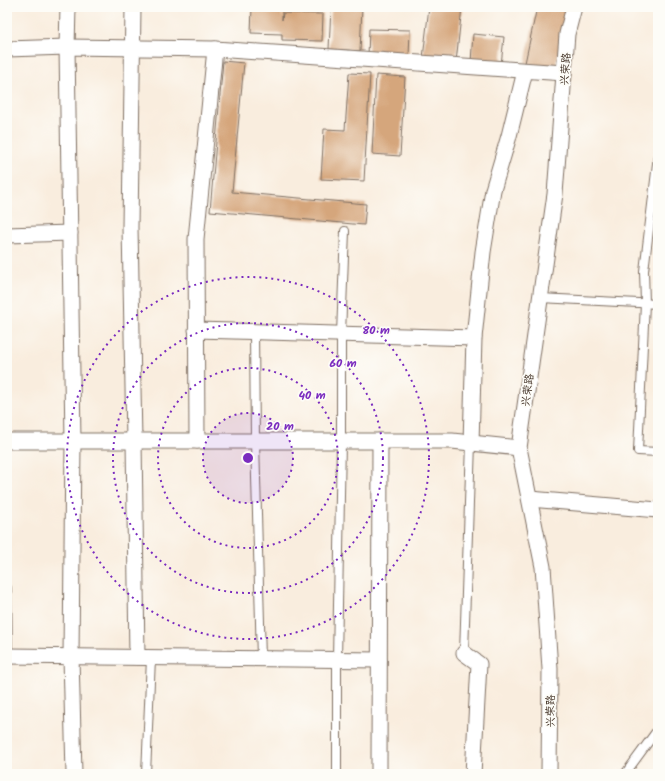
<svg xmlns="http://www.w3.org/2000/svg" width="665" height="781" viewBox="0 0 665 781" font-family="Kalam,'LXGW WenKai TC',sans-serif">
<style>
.building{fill:#d5a67c}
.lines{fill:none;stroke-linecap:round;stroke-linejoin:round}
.lane-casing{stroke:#7e6e61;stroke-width:10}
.street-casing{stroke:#7e6e61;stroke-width:17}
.lane{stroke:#fff;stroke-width:8}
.street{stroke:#fff;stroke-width:15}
.ring{fill:none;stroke:#7b2cbf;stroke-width:2;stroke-dasharray:2 4}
.labels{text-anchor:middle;stroke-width:3.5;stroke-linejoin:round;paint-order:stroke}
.street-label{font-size:11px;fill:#3b2a1e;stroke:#fdfcf7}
.centre{fill:#7b2cbf;stroke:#fdfcf7;stroke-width:2}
.ring-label{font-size:12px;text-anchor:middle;font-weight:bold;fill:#7b2cbf;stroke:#fdfcf7;stroke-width:3.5;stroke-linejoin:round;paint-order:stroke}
</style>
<rect width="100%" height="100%" fill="#fdfcf7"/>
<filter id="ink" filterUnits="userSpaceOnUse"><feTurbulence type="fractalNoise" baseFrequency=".025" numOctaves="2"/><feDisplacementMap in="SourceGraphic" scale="8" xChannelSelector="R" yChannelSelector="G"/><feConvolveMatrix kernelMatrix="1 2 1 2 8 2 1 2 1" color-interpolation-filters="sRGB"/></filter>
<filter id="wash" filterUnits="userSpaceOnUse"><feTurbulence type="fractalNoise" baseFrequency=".012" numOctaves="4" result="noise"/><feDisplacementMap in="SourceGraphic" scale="16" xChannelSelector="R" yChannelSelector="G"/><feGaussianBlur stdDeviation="0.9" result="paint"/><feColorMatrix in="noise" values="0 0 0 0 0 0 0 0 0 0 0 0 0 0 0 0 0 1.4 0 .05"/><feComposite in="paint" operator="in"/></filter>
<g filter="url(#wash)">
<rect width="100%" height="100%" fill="#f9edde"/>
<g id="blocks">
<g class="building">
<path d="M252,7H282V20L283,13L323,14L322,41L282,40V34L251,33Z"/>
<path d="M331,7H362L360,51L329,49Z"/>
<path d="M429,7H462L456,62L423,58Z"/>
<path d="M537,7H568L555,70L525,63Z"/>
<path d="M369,29L410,30L409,57L368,56Z"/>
<path d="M473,34L504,37L501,65L471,62Z"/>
<path d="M223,61L244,63L232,192L366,204L364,225L210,211Z"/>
<path d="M349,73L370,74L364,181L321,179L324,129L345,130Z"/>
<path d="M376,75L405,77L400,156L372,154Z"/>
</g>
</g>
</g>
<g filter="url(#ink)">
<use href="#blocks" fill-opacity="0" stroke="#7e6e61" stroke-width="1"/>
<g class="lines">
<defs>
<g id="lane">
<path d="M658,155L644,271L645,303L638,451L658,452"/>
<path d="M540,298L658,304"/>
<path d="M254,332L255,441L261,659"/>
<path d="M7,588L8,656"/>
<path d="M464,653L471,443"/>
<path d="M146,774L151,658"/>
<path d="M337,774V660L341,441V334L345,231"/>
<path d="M625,774L658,729"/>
</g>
<g id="street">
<path d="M68,7L67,47L73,441L71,657L74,774"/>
<path d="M133,7L130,227L134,441L137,657"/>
<path d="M7,49L67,47L215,49L564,73"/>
<path d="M7,235L70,233"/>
<path d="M196,330L474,338"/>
<path d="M7,441H452L519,448"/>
<path d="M197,441L196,239L215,49"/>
<path d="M471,443L474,338L483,252L493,190L509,136L525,71"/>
<path d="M530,499L658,510"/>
<path d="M464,653L479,664L473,774"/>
<path d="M7,656L379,660"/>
<path d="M379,774L380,441"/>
<path d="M549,774L550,669L543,567L519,448L555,194L567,34L574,7"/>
</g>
</defs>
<use href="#lane" class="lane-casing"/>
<use href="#street" class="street-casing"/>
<use href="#lane" class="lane"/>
<use href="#street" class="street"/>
</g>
</g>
<circle cx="248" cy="458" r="45" fill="#7b2cbf" fill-opacity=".12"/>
<g class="ring">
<circle cx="248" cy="458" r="45"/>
<circle cx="248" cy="458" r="90"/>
<circle cx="248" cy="458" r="135"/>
<circle cx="248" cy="458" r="181"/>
</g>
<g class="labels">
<g class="street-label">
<text transform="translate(565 69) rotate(-86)" y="4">兴荣路</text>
<text transform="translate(527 390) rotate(-82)" y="4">兴荣路</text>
<text transform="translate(550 711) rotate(-90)" y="4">兴荣路</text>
</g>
</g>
<circle cx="248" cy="458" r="6" class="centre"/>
<g class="ring-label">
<text x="376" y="334">80 m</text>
<text x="343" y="367">60 m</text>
<text x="312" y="399">40 m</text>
<text x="280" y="430">20 m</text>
</g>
<rect width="665" height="781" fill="none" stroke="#fdfcf7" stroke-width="24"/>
</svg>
